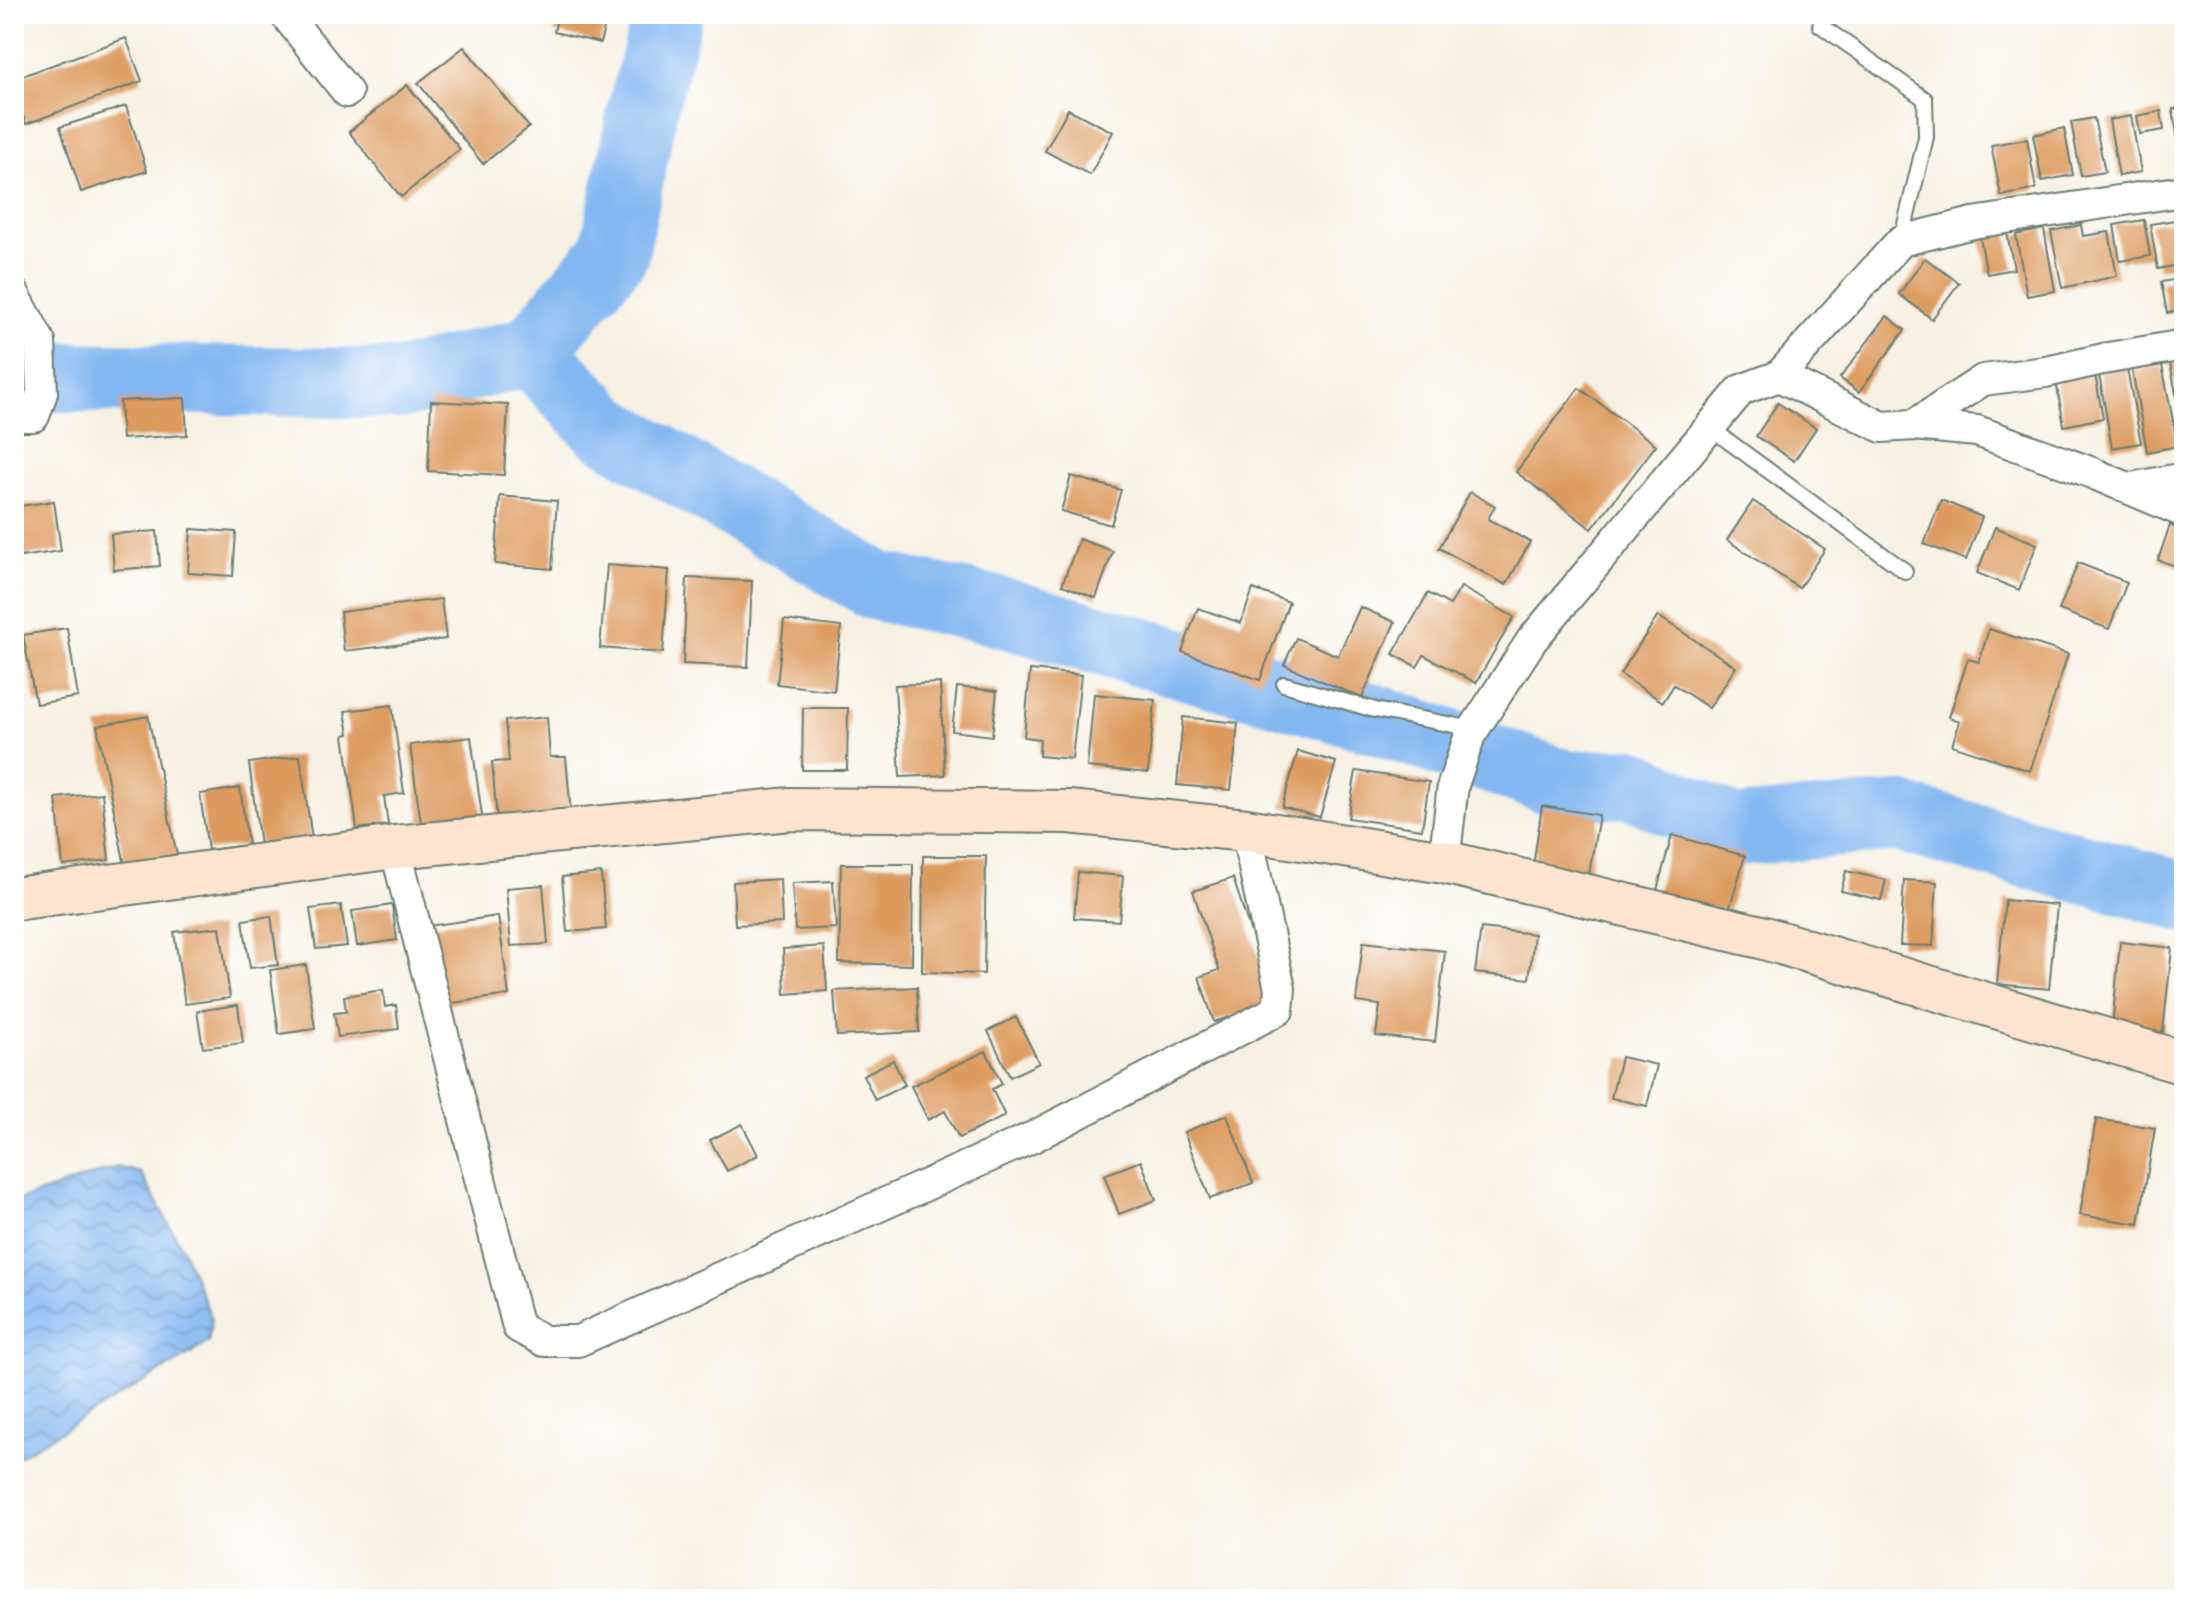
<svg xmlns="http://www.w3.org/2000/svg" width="2198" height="1613" viewBox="0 0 2198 1613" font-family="Alegreya,serif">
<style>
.water{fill:url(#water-waves);stroke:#517a92;stroke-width:2}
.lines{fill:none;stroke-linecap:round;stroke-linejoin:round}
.river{stroke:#83b7f1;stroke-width:70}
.building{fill:#dd9b5f}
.lane-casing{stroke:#6b7c71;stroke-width:18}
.street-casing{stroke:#6b7c71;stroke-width:34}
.secondary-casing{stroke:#6b7c71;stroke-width:46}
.lane{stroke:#fff;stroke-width:14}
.street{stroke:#fff;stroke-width:30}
.secondary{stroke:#fde4d1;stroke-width:42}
</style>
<defs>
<pattern id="water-waves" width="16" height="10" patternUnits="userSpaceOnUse" patternTransform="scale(2)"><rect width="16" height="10" fill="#83b7f1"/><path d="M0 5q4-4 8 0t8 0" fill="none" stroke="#6b96c4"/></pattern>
</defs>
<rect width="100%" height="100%" fill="#fff"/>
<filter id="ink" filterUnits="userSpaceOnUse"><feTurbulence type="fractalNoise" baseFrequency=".0125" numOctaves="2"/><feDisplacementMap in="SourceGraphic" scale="16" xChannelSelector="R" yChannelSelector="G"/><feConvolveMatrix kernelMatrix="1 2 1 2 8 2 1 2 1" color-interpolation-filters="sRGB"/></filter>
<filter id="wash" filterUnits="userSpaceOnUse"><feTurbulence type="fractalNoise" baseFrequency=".006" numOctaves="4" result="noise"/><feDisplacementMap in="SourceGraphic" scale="32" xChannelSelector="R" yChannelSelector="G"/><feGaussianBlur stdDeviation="1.8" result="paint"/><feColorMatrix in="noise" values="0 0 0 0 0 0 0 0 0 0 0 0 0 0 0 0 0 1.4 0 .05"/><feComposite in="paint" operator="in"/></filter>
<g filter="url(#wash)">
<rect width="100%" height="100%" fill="#f7f1e3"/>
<path class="water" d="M117,1167L141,1173L183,1250L212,1319L208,1342L191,1354L14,1459V1202Z"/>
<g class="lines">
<g class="river">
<path d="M531,351L604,427L877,586L997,611L1373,718L1569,786L1630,783L1735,831L1898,817L2184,897"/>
<path d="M14,376L401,384L531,351L614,253L644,103L668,14"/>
</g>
</g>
<g id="blocks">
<g class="building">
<path d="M558,14H608L600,43L554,32Z"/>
<path d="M126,38L142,81L26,124L14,90V79Z"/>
<path d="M464,47L529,127L483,164L418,83Z"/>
<path d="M407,85L460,149L401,197L349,132Z"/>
<path d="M126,106L147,171L81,192L60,127Z"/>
<path d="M2184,107V140L2178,141L2173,109Z"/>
<path d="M1068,109L1113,132L1090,175L1045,151Z"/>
<path d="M2161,111L2164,130L2140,134L2137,116Z"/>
<path d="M2131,116L2141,172L2119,176L2109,120Z"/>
<path d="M2094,118L2105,172L2081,176L2071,122Z"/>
<path d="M2064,128L2073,175L2042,181L2033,135Z"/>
<path d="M2027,139L2036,189L2001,196L1991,145Z"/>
<path d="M2144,220L2150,256L2120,261L2114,225Z"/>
<path d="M2176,220L2184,264L2158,269L2150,224Z"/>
<path d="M2081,225L2083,236L2109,232L2117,276L2062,288L2051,231Z"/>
<path d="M2044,229L2055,291L2027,296L2016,235Z"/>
<path d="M2007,233L2014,269L1987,274L1980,238Z"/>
<path d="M1925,258L1959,283L1932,319L1899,294Z"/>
<path d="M2184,278V310L2167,313L2161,282Z"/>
<path d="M1887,316L1905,330L1859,392L1840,378Z"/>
<path d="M2184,360V430H2183L2170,363Z"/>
<path d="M2126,364L2141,443L2112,448L2098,369Z"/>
<path d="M2162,365L2178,446L2147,452L2132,370Z"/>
<path d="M2094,369L2103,418L2064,426L2055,376Z"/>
<path d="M1579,388L1656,445L1592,529L1516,472Z"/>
<path d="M185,398L187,435L122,439L120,401Z"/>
<path d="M431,401L508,405L504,475L428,471Z"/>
<path d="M1778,403L1816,428L1794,461L1756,436Z"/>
<path d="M14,440H17L20,478H14Z"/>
<path d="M1071,476L1121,490L1111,525L1061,511Z"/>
<path d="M1470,492L1495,506L1488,519L1530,542L1506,585L1439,548Z"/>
<path d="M500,496L557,501L552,569L495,564Z"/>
<path d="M1941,500L1982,517L1966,560L1924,544Z"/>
<path d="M54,501L61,551L14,558V507Z"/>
<path d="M1753,501L1825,549L1799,588L1727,540Z"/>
<path d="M2170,525L2184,531V569L2158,560Z"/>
<path d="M1995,527L2037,544L2019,590L1977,573Z"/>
<path d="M191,529L236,532L233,576L188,573Z"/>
<path d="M157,531L160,566L114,570L111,534Z"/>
<path d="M1079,539L1113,551L1096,598L1062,585Z"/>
<path d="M2078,563L2127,582L2109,629L2059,610Z"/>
<path d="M607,565L669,570L663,653L600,648Z"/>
<path d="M687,578L752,581L748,667L683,664Z"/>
<path d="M1461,587L1514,617L1476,683L1424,655L1417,667L1393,654L1428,593L1450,605Z"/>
<path d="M1253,589L1289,602L1260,680L1182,652L1198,608L1241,623Z"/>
<path d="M441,599L446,639L344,651L340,612Z"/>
<path d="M1360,607L1395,622L1362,698L1284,665L1296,638L1338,656Z"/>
<path d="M1658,616L1736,667L1709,708L1674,685L1663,702L1620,674Z"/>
<path d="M784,620L841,627L834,691L777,684Z"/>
<path d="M67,628L78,697L36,704L23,635Z"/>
<path d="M1989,629L2068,654L2030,771L1952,745L1960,721L1949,717L1968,659L1979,662Z"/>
<path d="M1030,670L1081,675L1072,759L1039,756L1040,739L1024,737Z"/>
<path d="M940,683L945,775L900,777L895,685Z"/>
<path d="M957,687L997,691L992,736L952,731Z"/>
<path d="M1094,694L1155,700L1148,773L1087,767Z"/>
<path d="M392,705L404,793L384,796L388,825L357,829L344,735L349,734L345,711Z"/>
<path d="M803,708H848L847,770H802Z"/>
<path d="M148,716L178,860L126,871L97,726Z"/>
<path d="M547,717L550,757H566L571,814L497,820L492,762L509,761L505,721Z"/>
<path d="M1183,717L1238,723L1231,790L1177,785Z"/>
<path d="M471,737L483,823L422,831L410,745Z"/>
<path d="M1298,751L1336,762L1320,817L1282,807Z"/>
<path d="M300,756L313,846L261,853L249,763Z"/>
<path d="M1356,771L1429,782L1422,829L1348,818Z"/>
<path d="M240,788L248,845L208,850L200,794Z"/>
<path d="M102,793L109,860L63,866L56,798Z"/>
<path d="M1542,806L1599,815L1589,874L1533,866Z"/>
<path d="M1672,835L1745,856L1729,910L1654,901Z"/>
<path d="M923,856H986L984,974L922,972Z"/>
<path d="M841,864H913L912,965L839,963Z"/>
<path d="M1846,871L1886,880L1881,900L1841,891Z"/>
<path d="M1078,872L1123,876L1119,921L1074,918Z"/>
<path d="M601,873L606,929L567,932L562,877Z"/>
<path d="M1233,878L1274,1003L1214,1022L1199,977L1219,970L1193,891Z"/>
<path d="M780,879L782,923L735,925L733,882Z"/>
<path d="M1904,880L1937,882L1933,946L1900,945Z"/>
<path d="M833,881L836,928L795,930L792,883Z"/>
<path d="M543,885L548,944L511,946L506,888Z"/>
<path d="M2005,900L2057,905L2049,989L1997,984Z"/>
<path d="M341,905L347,946L316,949L310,909Z"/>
<path d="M392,905L397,940L357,946L352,911Z"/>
<path d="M271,916L278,965L250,968L243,920Z"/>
<path d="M498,916L509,995L439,1005L428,926Z"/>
<path d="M220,927L230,998L185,1004L174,932Z"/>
<path d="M1481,928L1534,934L1529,979L1475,973Z"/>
<path d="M1363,942L1445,951L1435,1042L1376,1036L1380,1005L1356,1002Z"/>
<path d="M2120,942L2172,948L2163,1032L2112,1027Z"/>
<path d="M824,946L827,991L785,994L783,949Z"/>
<path d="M14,955L22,993L14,994Z"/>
<path d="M306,965L315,1029L279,1034L270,970Z"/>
<path d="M917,987L919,1032L837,1036L834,991Z"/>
<path d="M383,990L385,1007L396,1005L399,1029L338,1037L334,1013L346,1012L344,996Z"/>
<path d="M238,1005L243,1043L203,1048L197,1011Z"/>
<path d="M1016,1017L1039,1063L1010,1077L988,1031Z"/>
<path d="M986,1051L1002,1084L992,1089L1005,1116L959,1138L945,1111L928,1120L911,1086Z"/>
<path d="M1621,1057L1657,1065L1647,1106L1611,1098Z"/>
<path d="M893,1060L905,1085L875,1100L863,1075Z"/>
<path d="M1227,1115L1253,1183L1210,1199L1184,1132Z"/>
<path d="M2096,1119L2155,1128L2139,1224L2080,1215Z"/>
<path d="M742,1124L758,1155L727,1171L710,1140Z"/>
<path d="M1141,1161L1156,1200L1119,1214L1104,1175Z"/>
</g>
</g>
</g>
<g filter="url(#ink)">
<use href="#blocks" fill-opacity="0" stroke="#6b7c71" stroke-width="2"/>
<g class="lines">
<defs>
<g id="lane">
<path d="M1820,25L1925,99L1926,137L1901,241"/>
<path d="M1709,427L1905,571"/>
<path d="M1284,684L1375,710L1474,729"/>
</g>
<g id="street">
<path d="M285,14L347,92"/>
<path d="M14,294L40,342L42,393L34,416H14"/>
<path d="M1779,376L1901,241L1973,223L2184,191"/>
<path d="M1914,425L1983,380L2046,372L2103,359L2184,345"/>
<path d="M2131,488L2184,478"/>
<path d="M395,847L518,1327L544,1341H578L1033,1137L1278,1010L1280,989L1246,830"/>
<path d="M1444,862L1453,785L1470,735L1532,640L1741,390L1779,376L1882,427L1914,425L1977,431L2090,472L2184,512"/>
</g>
<path id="secondary" d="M14,899L395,847L790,809L1069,812L1246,830L1444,862L1761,937L2184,1063"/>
</defs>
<use href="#lane" class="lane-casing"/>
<use href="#street" class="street-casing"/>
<use href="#secondary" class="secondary-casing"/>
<use href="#lane" class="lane"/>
<use href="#street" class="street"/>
<use href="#secondary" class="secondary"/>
</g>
</g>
<rect width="2198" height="1613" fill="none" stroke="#fff" stroke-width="48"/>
</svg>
